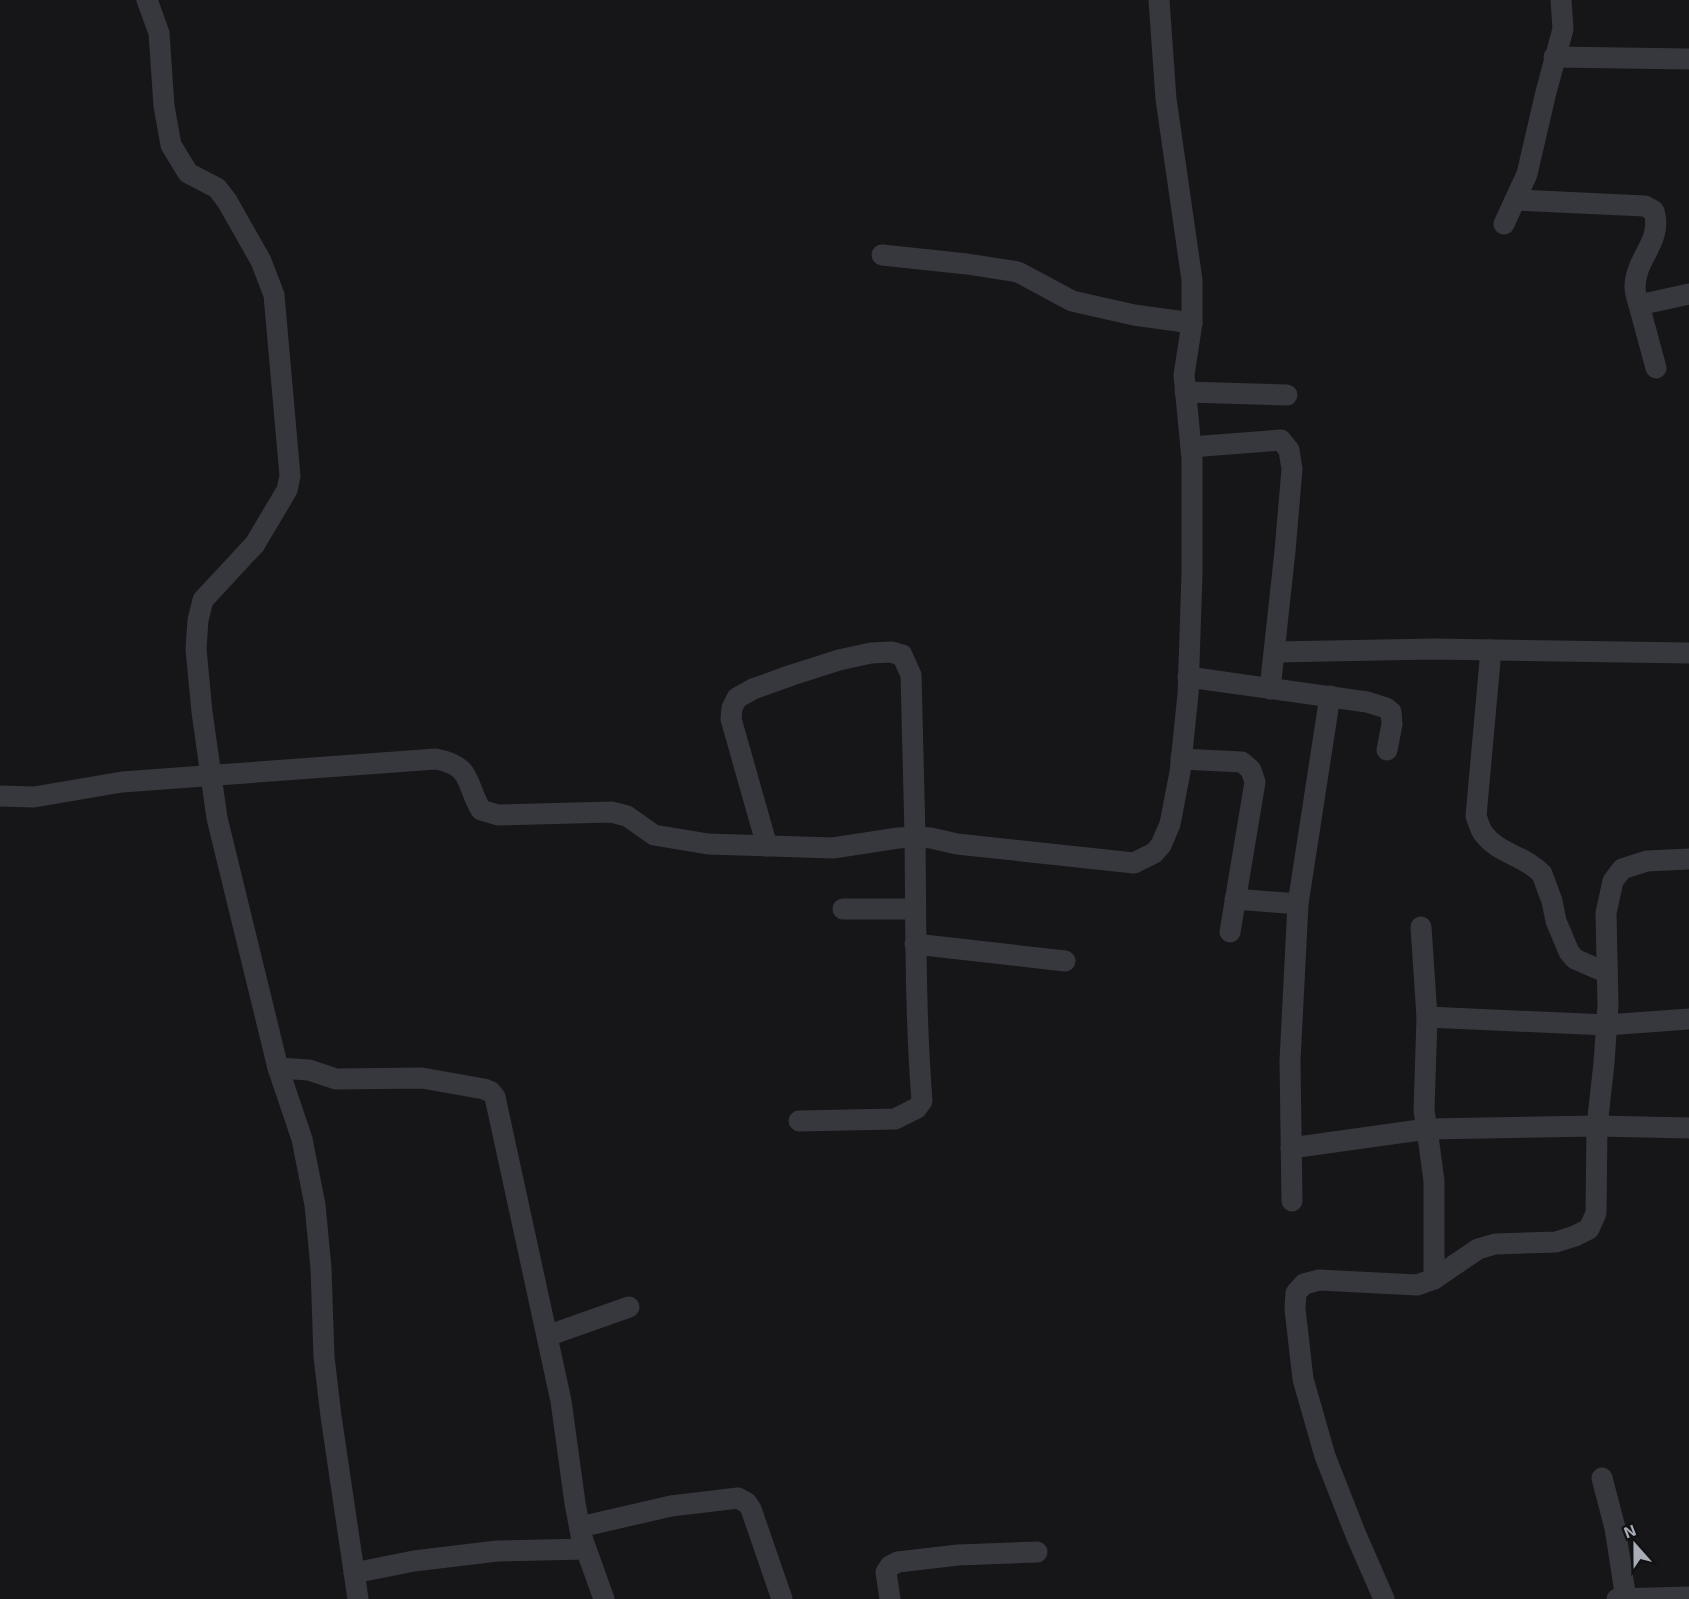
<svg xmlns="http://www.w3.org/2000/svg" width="1689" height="1599" viewBox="0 0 1689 1599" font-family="'Exo 2',sans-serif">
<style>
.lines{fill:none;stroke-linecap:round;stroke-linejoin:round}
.street{stroke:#37383d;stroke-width:21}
</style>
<rect width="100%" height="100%" fill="#161618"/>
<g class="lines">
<g class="street">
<path d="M147,0L159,33L164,106L171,145L188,173L217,188L227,201L261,261L274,295L290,476L287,490L255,544L203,600L198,620L196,649L202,712L217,818L278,1068L302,1139L315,1205L321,1268L324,1357L331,1416L358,1599"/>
<path d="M1554,57L1689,59"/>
<path d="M1516,200L1645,206L1654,211C1663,242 1635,258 1635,287C1635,293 1637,299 1639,305"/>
<path d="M1504,224L1527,174L1546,92L1563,29L1561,0"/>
<path d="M882,255L967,264L1018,272L1072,301L1134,315L1192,323"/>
<path d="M1656,368L1639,305L1689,294"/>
<path d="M1185,392L1287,395"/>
<path d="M1191,447L1281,440L1289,450L1292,469L1285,551L1270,689"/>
<path d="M1491,650L1476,816C1478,821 1480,829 1483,833C1498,854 1526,856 1542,874L1552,901L1556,921L1569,952L1575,959L1607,973"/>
<path d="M1275,652L1434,649L1689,653"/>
<path d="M1188,677L1367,702L1386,708L1391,712L1392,724L1387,750"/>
<path d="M1181,759L1242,762L1251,770L1255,782L1230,932"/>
<path d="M0,796L34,797L122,782L436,759C473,766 465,783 481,810L498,815L611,812L627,816L654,835L708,844L833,848L898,838L915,837L931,838L957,844L1134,863L1154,853L1161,845L1170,824L1180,772L1188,694L1192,574V459L1184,375L1192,323V280L1166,99L1159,0"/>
<path d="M767,846L731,719L732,708L737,698L753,689L792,675L839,660L871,653L891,652L902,655L911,675C912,728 914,782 915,835C916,924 915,1012 922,1101L917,1108L895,1119L799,1121"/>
<path d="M1235,899L1298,904"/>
<path d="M843,909H915"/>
<path d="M1421,927L1427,1017L1424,1111L1427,1129L1597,1126L1689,1128"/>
<path d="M915,944L1065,961"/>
<path d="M1427,1017L1607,1025L1689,1019"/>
<path d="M278,1068L309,1070L336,1079L422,1078L484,1089L491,1092L495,1097L561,1401L575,1503L581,1535L604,1599"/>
<path d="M1291,1148L1427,1129L1434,1181V1279"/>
<path d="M1292,1201L1290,1061L1298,904L1330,696"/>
<path d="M547,1336L629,1307"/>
<path d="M1602,1478L1615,1528L1626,1599"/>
<path d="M580,1527L671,1506L738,1498L747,1503L751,1509L782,1599"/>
<path d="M354,1573L414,1561L497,1551L586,1549"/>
<path d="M890,1599L886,1572L890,1566L898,1562L958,1555L1037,1552"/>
<path d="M1384,1599L1356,1535L1325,1456L1303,1379L1295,1309L1296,1293L1304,1284L1319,1280L1417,1285L1434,1279L1478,1249L1495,1244L1556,1242L1575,1236L1589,1229L1596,1213L1597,1126L1604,1063L1608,1005L1606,913L1613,881L1622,869L1647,861L1689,859"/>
<path d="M1617,1599L1689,1597"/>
</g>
</g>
<g transform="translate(1635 1545) rotate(339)" stroke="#111113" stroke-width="4.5" paint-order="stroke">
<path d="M0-4.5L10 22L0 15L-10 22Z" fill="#a8adb8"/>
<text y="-9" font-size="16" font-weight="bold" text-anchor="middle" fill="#a8adb8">N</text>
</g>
</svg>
